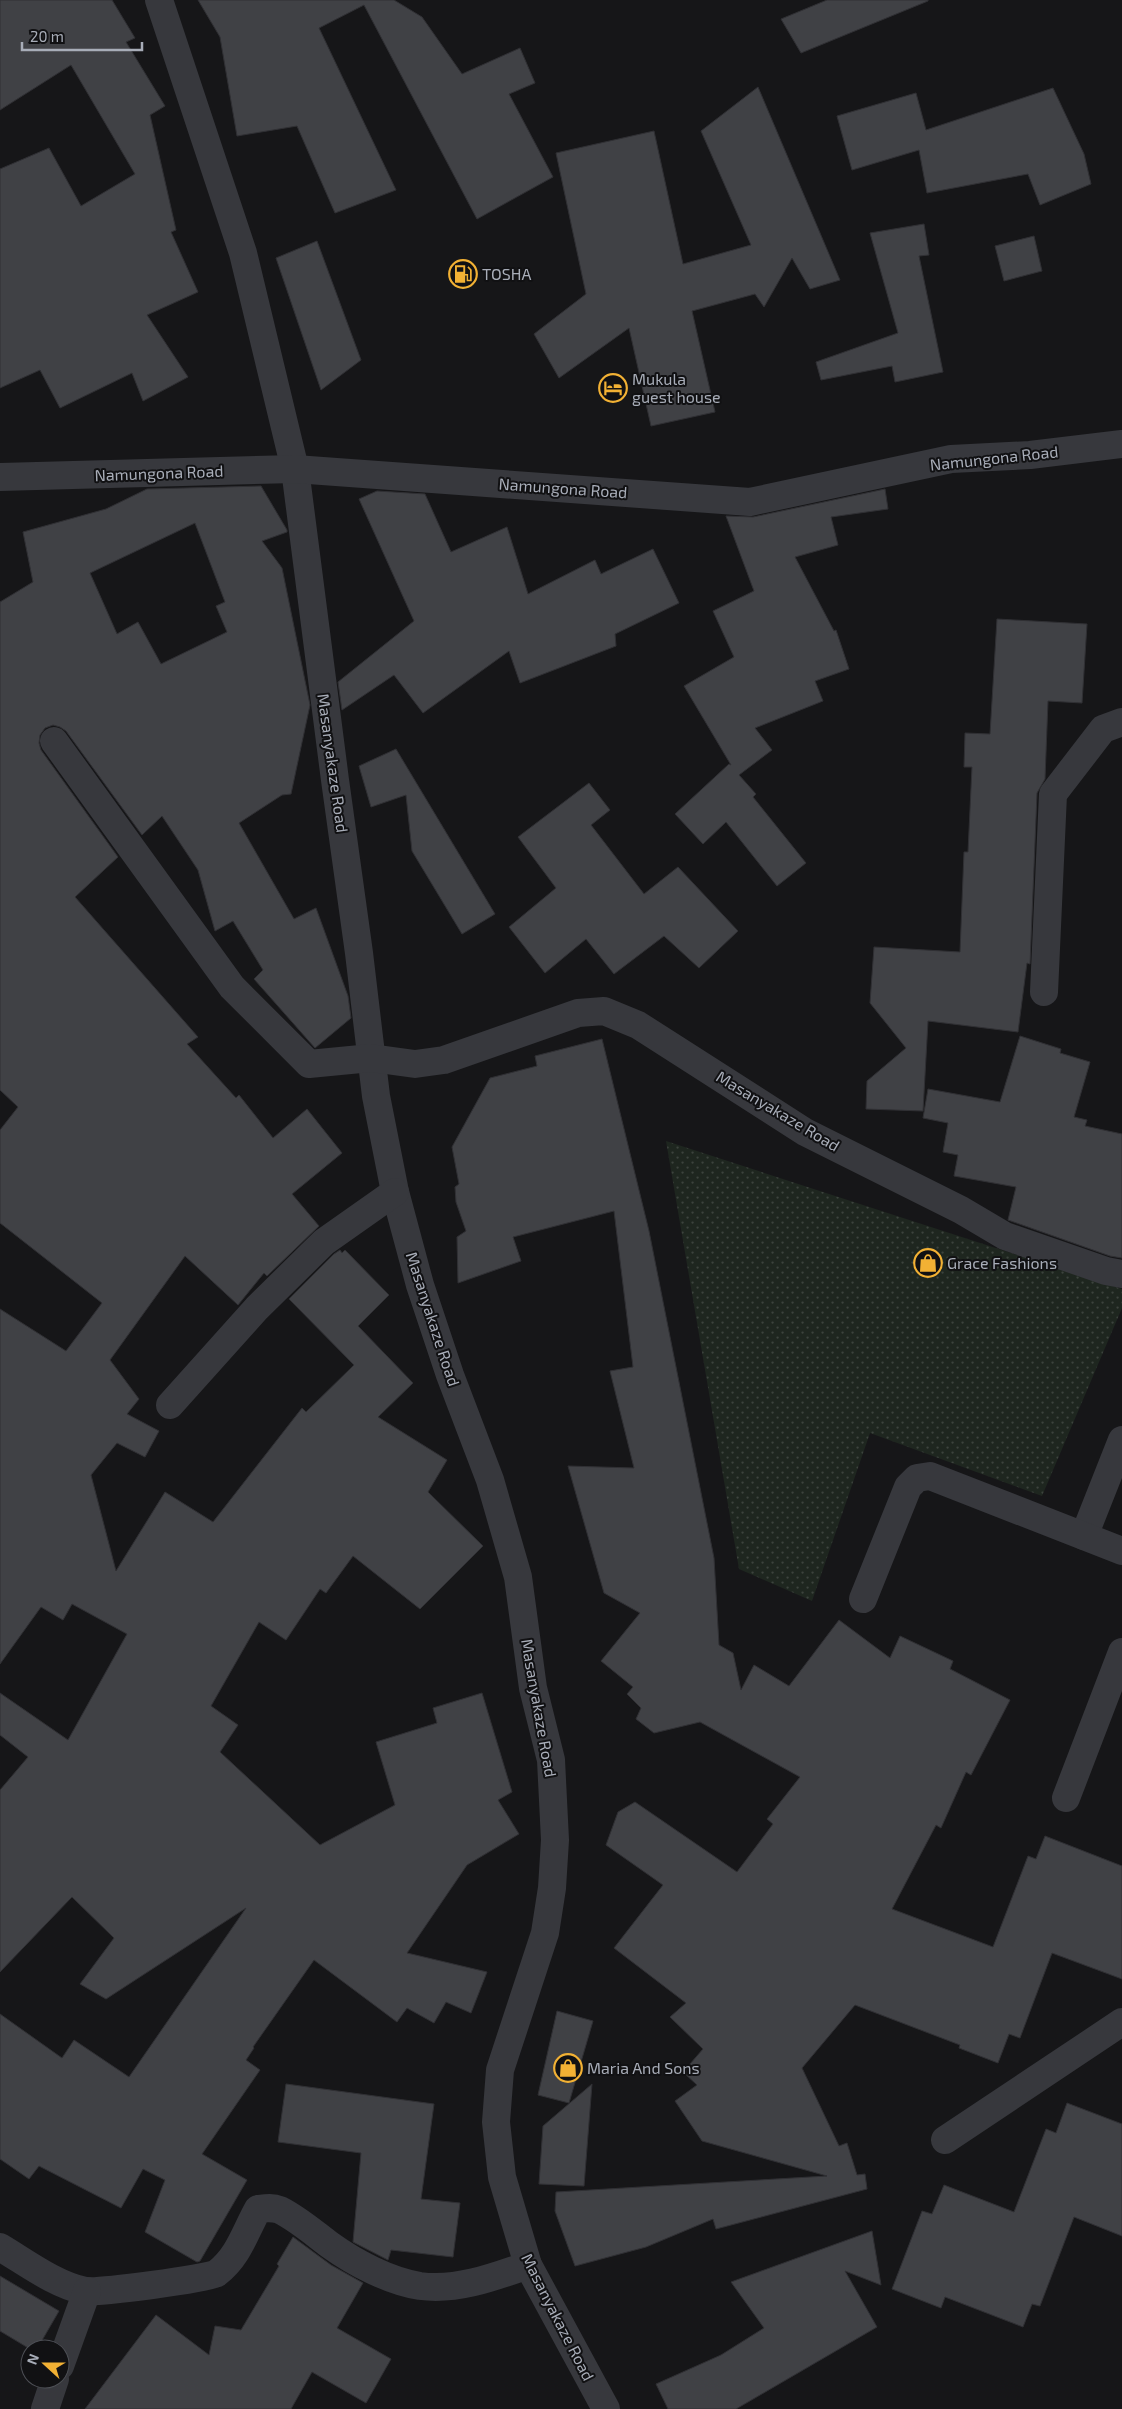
<svg xmlns="http://www.w3.org/2000/svg" width="1122" height="2409" viewBox="0 0 1122 2409" font-family="'Exo 2',sans-serif">
<style>
.grass{fill:url(#grass-dots)}
.building{fill:#404145;stroke:#303034;fill-rule:evenodd}
.lines{fill:none;stroke-linecap:round;stroke-linejoin:round}
.minor{stroke:#37383d;stroke-width:28}
.labels{text-anchor:middle;stroke-width:4;stroke-linejoin:round;paint-order:stroke}
.poi-label{font-size:16px;fill:#a8adb8;stroke:#111113;text-anchor:start}
.street-label{font-size:16px;fill:#a8adb8;stroke:#111113}
</style>
<defs>
<pattern id="grass-dots" width="8" height="8" patternUnits="userSpaceOnUse" patternTransform="scale(1.25)"><rect width="8" height="8" fill="#1e261f"/><path d="M2 2h.1M6 6h.1" fill="none" stroke="#3c433d" stroke-width="1.8" stroke-linecap="round"/></pattern>
</defs>
<rect width="100%" height="100%" fill="#161618"/>
<path class="grass" d="M666,1141L1122,1289V1308L1042,1496L870,1433L812,1601L739,1569Z"/>
<g class="building">
<path d="M0,0H112L135,38L126,42L165,106L150,115L176,230L171,232L198,292L147,315L188,377L143,401L132,373L60,408L40,370L0,388V169L49,148L81,206L135,174L71,65L0,110Z"/>
<path d="M198,0H394L422,17L462,74L520,48L535,83L509,94L553,177L477,219L364,5L319,28L396,190L335,213L297,126L237,136L220,37Z"/>
<path d="M827,0H928V1L801,53L781,19Z"/>
<path d="M758,87L840,280L810,289L792,258L764,307L755,294L692,311L715,412L651,426L629,328L559,378L534,334L586,294L556,153L654,131L683,264L751,245L701,131Z"/>
<path d="M1053,88L1084,154L1091,184L1040,205L1028,174L927,193L919,150L852,170L837,116L916,93L926,130Z"/>
<path d="M924,224L929,255L919,256L943,372L895,382L892,366L821,380L816,362L898,333L870,233Z"/>
<path d="M1034,236L1042,271L1004,281L995,246Z"/>
<path d="M317,241L361,360L321,390L276,258Z"/>
<path d="M261,486L287,530V532L262,541L282,568L310,705L291,794L282,795L239,823L294,919L316,908L348,996L351,1018L315,1048L254,979L263,970L233,921L215,931L198,870L162,816L142,835L66,731L60,727L53,725L45,728L40,735L39,743L41,750L118,857L75,897L198,1037L187,1044L236,1098L239,1095L273,1138L307,1109L342,1153L292,1194L319,1226L267,1276L264,1273L238,1305L185,1256L110,1360L139,1399L127,1414L159,1431L145,1457L117,1443L91,1475L116,1571L165,1492L213,1522L302,1408L306,1412L354,1365L289,1299L334,1254L340,1250L342,1253L345,1250L389,1295L358,1326L413,1383L378,1417L447,1460L428,1492L483,1546L420,1609L353,1556L326,1593L320,1589L286,1640L259,1622L211,1706L238,1725L220,1752L320,1845L395,1805L376,1742L437,1723L433,1708L482,1693L512,1792L498,1800L519,1834L467,1865L407,1953L487,1972L471,2013L446,2002L434,2023L407,2008L397,2022L314,1960L253,2047L254,2048L246,2060L260,2070L202,2154L247,2180L200,2261L197,2262L145,2232L165,2180L143,2169L121,2208L39,2166L29,2179L0,2159V2014L62,2058L74,2040L129,2077L246,1908L106,1999L80,1984L114,1938L72,1897L0,1972V1790L28,1757L0,1735V1693L68,1740L127,1634L72,1604L63,1620L41,1607L0,1664V1309L66,1351L102,1303L0,1223V1130L18,1107L0,1090V602L33,582L23,532L106,509L147,489ZM195,523L225,602L216,606L227,632L161,664L138,622L117,634L90,573Z"/>
<path d="M885,489L888,509L831,517L838,545L795,557L834,631L836,630L849,669L815,681L823,701L755,728L772,750L739,775L756,794L753,797L806,863L777,886L726,822L703,844L675,814L729,764L731,765L684,686L734,657L713,611L754,591L726,516L753,517Z"/>
<path d="M377,491L425,494L451,552L507,527L528,594L595,560L601,574L653,549L679,603L615,634L616,646L520,683L509,651L423,713L394,675L342,710L338,682L414,621L359,499Z"/>
<path d="M997,619L1087,624L1082,703L1048,701L1045,779L1037,793L1030,964L1027,963L1018,1032L928,1021L923,1111L866,1109L867,1081L906,1048L870,1003L874,947L960,952L964,852H968L972,767H964L965,733L990,734Z"/>
<path d="M396,749L495,914L462,934L412,851L406,795L371,807L359,766Z"/>
<path d="M589,783L610,810L591,825L644,894L678,867L738,931L699,968L664,936L614,974L586,939L545,973L509,927L556,888L518,837Z"/>
<path d="M1020,1036L1061,1049L1060,1053L1090,1062L1074,1117L1087,1120L1085,1126L1122,1134V1258L1110,1256L1008,1220L1016,1187L954,1176L958,1155L943,1152L948,1123L923,1118L928,1089L1000,1102Z"/>
<path d="M602,1039L649,1231L714,1558L719,1645L733,1653L741,1690L754,1665L789,1686L839,1620L890,1658L900,1636L953,1661L950,1669L1010,1700L971,1775L966,1772L941,1828L936,1825L892,1909L993,1947L1028,1856L1036,1859L1045,1836L1122,1866V1979L1052,1953L1020,2038L1009,2034L998,2063L959,2048L960,2045L855,2005L802,2068L839,2146L847,2143L857,2175L865,2174L867,2189L716,2229L713,2219L646,2247L575,2266L555,2211L556,2192L827,2176L702,2141L675,2101L697,2085L683,2072L703,2049L670,2017L686,2003L614,1948L663,1885L606,1845L618,1812L635,1802L737,1872L773,1824L767,1819L800,1777L700,1722L654,1733L636,1719L641,1708L627,1694L633,1687L601,1661L640,1613L604,1593L568,1466L634,1468L610,1371L633,1367L614,1211L513,1237L521,1261L458,1283L457,1237L466,1231L456,1202L455,1187L459,1184L452,1147L490,1078L537,1066L535,1056Z"/>
<path d="M557,2011L593,2021L569,2103L538,2095Z"/>
<path d="M286,2084L434,2104L421,2199L460,2203L453,2257L391,2250L388,2260L353,2242L361,2153L278,2142Z"/>
<path d="M592,2084L584,2186L539,2184L543,2126Z"/>
<path d="M1067,2103L1122,2124V2236L1074,2217L1040,2306L1032,2304L1023,2327L945,2297L941,2308L892,2289L922,2211L932,2214L944,2185L1014,2212L1046,2129L1056,2133Z"/>
<path d="M872,2231L881,2285L845,2271L877,2327L736,2409H668L656,2384L721,2355L764,2328L731,2282Z"/>
<path d="M293,2237L331,2265L363,2283L337,2328L391,2359L366,2403L312,2372L291,2409H85L156,2315L209,2355L215,2326L241,2330L279,2266L277,2264Z"/>
<path d="M0,2276L59,2311L37,2349H30L0,2331Z"/>
</g>
<g class="lines">
<g class="minor">
<path d="M159,0L243,253L295,469L335,780L359,953L376,1096L395,1192L420,1285L450,1375L490,1480L518,1577L533,1688L551,1760L555,1840L552,1888L545,1933L500,2070L496,2122L502,2177L528,2265L606,2409"/>
<path d="M0,477L295,469L750,502L951,459L1030,455L1122,444"/>
<path d="M54,741L232,987L309,1064L371,1058L415,1064L444,1060L578,1013L604,1011L638,1025L805,1132L961,1210L1005,1236L1106,1271L1122,1274"/>
<path d="M1044,992L1053,794L1103,729L1122,722"/>
<path d="M170,1405L257,1308L324,1242L395,1192"/>
<path d="M1084,1536L1122,1440"/>
<path d="M863,1599L908,1487L917,1478L930,1476L1122,1551"/>
<path d="M1066,1798L1122,1652"/>
<path d="M945,2140L1122,2022"/>
<path d="M0,2247C27,2263 54,2284 85,2291C97,2293 208,2279 217,2273C239,2256 245,2232 258,2209C266,2208 272,2207 280,2210C298,2219 314,2233 330,2245C355,2263 389,2281 420,2286C457,2291 494,2277 528,2265"/>
<path d="M60,2366L87,2291"/>
<path d="M45,2409L55,2379"/>
</g>
</g>
<defs>
<symbol id="fuel-ring" viewBox="-11 -11 22 22"><circle r="9.5" fill="#111113" stroke="#f2b134" stroke-width="1.5"/><path d="M-5.5-6h7V0h2V4h1.3V-2.5L3-4.5l.8-.8L6-3V5H2.5V1h-1V6h-7ZM-4.2-4.7v3.2H.2V-4.7Z" fill="#f2b134"/></symbol>
<symbol id="hotel-ring" viewBox="-11 -11 22 22"><circle r="9.5" fill="#111113" stroke="#f2b134" stroke-width="1.5"/><path d="M-6-4.5h1.5V1H6V5H4.5V3h-9V5H-6ZM-4 0a1.8 1.8 0 1 1 3.6 0ZM.5 0V-2.5h3Q6-2.5 6 0Z" fill="#f2b134"/></symbol>
<symbol id="shop-ring" viewBox="-11 -11 22 22"><circle r="9.5" fill="#111113" stroke="#f2b134" stroke-width="1.5"/><path d="M-5-2.5h2.3a2.7 3.5 0 0 1 5.4 0H5L5.5 6h-11ZM-1.5-2.5h3a1.5 2.3 0 0 0-3 0Z" fill="#f2b134"/></symbol>
</defs>
<g fill-rule="evenodd">
<use href="#fuel-ring" x="447" y="258" width="32" height="32"/>
<use href="#hotel-ring" x="597" y="372" width="32" height="32"/>
<use href="#shop-ring" x="912" y="1247" width="32" height="32"/>
<use href="#shop-ring" x="552" y="2052" width="32" height="32"/>
</g>
<g class="labels">
<g class="poi-label">
<text x="482" y="280">TOSHA</text>
<text x="632" y="385">Mukula<tspan x="632" dy="18">guest house</tspan></text>
<text x="947" y="1269">Grace Fashions</text>
<text x="587" y="2074">Maria And Sons</text>
</g>
<g class="street-label">
<text transform="translate(994 458) rotate(-6)" y="6">Namungona Road</text>
<text transform="translate(159 473) rotate(-2)" y="6">Namungona Road</text>
<text transform="translate(563 488) rotate(4)" y="6">Namungona Road</text>
<text transform="translate(333 763) rotate(82)" y="6">Masanyakaze Road</text>
<text transform="translate(778 1111) rotate(31)" y="6">Masanyakaze Road</text>
<text transform="translate(433 1319) rotate(72)" y="6">Masanyakaze Road</text>
<text transform="translate(539 1708) rotate(80)" y="6">Masanyakaze Road</text>
<text transform="translate(558 2317) rotate(63)" y="6">Masanyakaze Road</text>
</g>
</g>
<g transform="translate(45 2364) rotate(291)"><circle r="24" fill="#111113" stroke="#4d4f55"/>
<path d="M0-4L9 19L0 12L-9 19Z" fill="#f2b134"/>
<text y="-8" font-size="14" font-weight="bold" text-anchor="middle" fill="#a8adb8">N</text>
</g>
<path d="M22 42v8h120v-8" fill="none" stroke="#a8adb8" stroke-width="2.5"/>
<text x="30" y="42" font-size="15" fill="#a8adb8" stroke="#111113" stroke-width="4" paint-order="stroke">20 m</text>
</svg>
